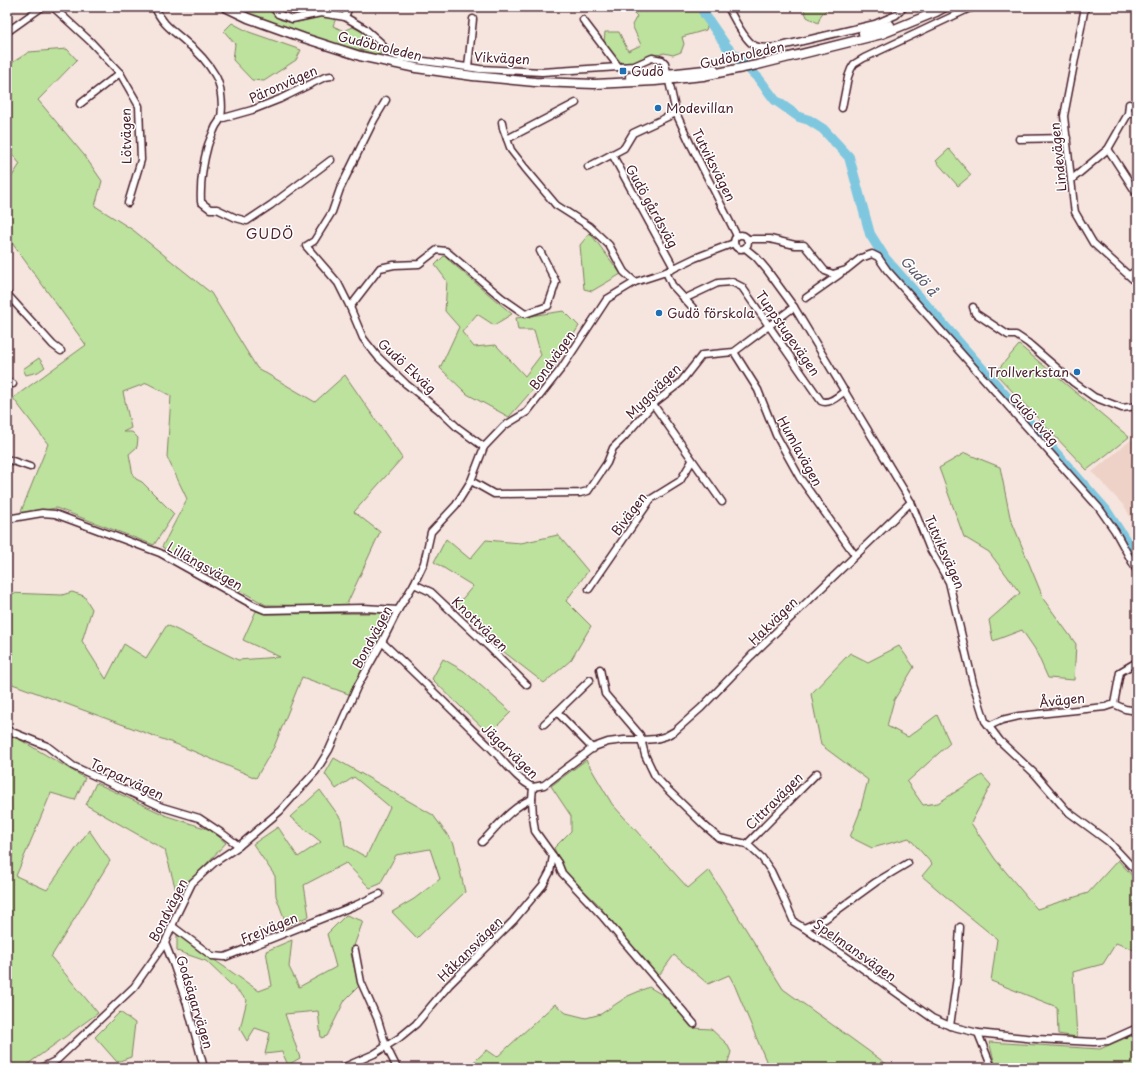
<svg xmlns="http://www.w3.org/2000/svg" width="1144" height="1075" viewBox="0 0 1144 1075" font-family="'Playpen Sans',sans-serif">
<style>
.built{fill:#eed2c7}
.green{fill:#bce29d;stroke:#838064}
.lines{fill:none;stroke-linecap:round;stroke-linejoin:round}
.river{stroke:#7fc7df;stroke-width:10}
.minor-casing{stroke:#4a1f2b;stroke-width:9}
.secondary-casing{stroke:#4a1f2b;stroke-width:11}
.minor{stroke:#fff;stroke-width:6}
.secondary{stroke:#fff;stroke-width:8}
.poi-dot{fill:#1f6fb2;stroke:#fff;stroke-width:1.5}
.labels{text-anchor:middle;stroke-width:3;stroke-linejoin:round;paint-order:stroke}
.street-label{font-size:13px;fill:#4a1f2b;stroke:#fff}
.poi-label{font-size:13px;fill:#4a1f2b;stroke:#fff;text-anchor:start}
.neighbourhood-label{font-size:14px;letter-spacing:1px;fill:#4a1f2b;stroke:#fff}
.water-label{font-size:14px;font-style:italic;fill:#5d5a6a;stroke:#fff}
</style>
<rect width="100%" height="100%" fill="#f5e5de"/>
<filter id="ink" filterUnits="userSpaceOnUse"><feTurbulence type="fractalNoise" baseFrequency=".025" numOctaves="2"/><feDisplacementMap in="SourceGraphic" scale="8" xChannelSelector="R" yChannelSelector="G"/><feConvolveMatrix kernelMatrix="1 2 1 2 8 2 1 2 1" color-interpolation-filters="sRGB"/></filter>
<g filter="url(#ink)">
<path class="built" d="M1131,440L1137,441V530L1125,507L1092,472Z"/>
<g class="green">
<path d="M236,7H268L269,11L281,20L298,22L323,16L336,18L333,26L344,31L353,27L371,37L382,50L380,55L329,42L258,18Z"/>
<path d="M277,7H327L324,10C308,12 291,19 277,7Z"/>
<path d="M628,7H697L708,24L706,30L682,37L684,44L681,52L673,55L664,53L635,63H620L604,42L605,32H619L628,51L641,45L632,25L637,16Z"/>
<path d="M803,7H829L821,15L818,23L807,17Z"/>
<path d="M232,23L249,32L301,50L296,60L264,81L252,80L233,60L235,44L224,31Z"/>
<path d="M67,49L77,60L38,100L84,155L102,181L95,206L133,230L211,293L257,368L315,402L345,375L402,458L354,512L380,532L346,606L266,605L162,547L187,499L167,457L171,396L147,383L123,392L131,428L123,432H132L138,438L137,447L129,454L133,475L136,479L142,482L174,514L154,545L56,508L20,514L48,444L13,398L86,345L7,236V184L20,164L7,148V66L29,52Z"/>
<path d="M949,149L971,175L958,186L936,161Z"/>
<path d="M590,233L621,274L592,291L584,289L580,245Z"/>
<path d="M444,256L512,314L494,325L477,314L462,332L474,347L496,345L525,376L541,355L534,330H518L516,318L564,311L579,326L555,364L509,417L467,394L440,368L459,327L445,311L447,281L435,265Z"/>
<path d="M1019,345L1129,437L1087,470L995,373Z"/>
<path d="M39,358L45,367L38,372L26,375L23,369Z"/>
<path d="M965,453L1000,467L1010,517L1044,600L1076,644L1074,680L1048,678L1035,649L1022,630L993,641L989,620L1020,593L989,552L964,537L939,468Z"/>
<path d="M558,535L588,571L566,601L591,626L571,660L544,683L504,652L458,604L473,586L434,562L446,539L470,559L486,540L521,543Z"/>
<path d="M72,592L84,596L92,609L82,641L106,679L124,644L146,658L167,625L238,660L280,657L243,640L256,611L267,614L387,613L389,622L351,695L302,677L274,747L256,778L181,746L7,682V593L62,595Z"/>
<path d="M899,646L914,667L894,700L887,726L908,737L937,715L950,743L907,782L923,805L938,803L982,775L991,785L971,823L995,859L1037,909L1088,893L1118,860L1137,881V951L1116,943L1103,964L1073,972L1077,1037L1058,1034L1057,1007L991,981L997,939L959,908L922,876L932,864L909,838L872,848L850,837L859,814L868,780L821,745L811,694L850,653L868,662Z"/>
<path d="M443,659L464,671L511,712L489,734L432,679Z"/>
<path d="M12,735L85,778L75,800L51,793L16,876L47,890L89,830L110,861L51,957L98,1013L32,1061L24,1068H7V746Z"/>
<path d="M334,758L433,815L454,844L465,892L417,938L392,912L414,899L440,879L430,849L396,855L380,884L370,888L346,863L304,885L309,916L287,926L276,896L275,876L253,844L278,827L298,857L321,842L290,817L320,790L341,819L345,845L366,857L390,807L354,777L336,789L325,774Z"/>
<path d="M586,760L612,804L688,888L709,870L783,989L892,1068H769L734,984L729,975L708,984L674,955L657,978L597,903L566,874L554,848L571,831V816L551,786Z"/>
<path d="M96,783L167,816L211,830L226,843L195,876L178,898L165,850L86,805Z"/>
<path d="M346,915L363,921L351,954L359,986L345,1000L327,1036L321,1038L318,1011L285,1014L300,1058L288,1065L282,1052L265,1054L270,1033L255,1028L247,1041L240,1029L247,1000L206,961L177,951V934L259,991L272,986L266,951L292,940L289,967L299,987L336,967L327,934Z"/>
<path d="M649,987L666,997L693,1028L711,1029L727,1044L731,1052L727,1065L729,1068H467L487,1050L497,1057L555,1004L566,1013L586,1018L601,1014L628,996Z"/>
<path d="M120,1012L135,1023L131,1057L117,1062L95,1037Z"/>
<path d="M1137,1033V1068H998L995,1064L989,1042L1100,1049Z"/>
</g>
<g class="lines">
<path class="river" d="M701,7L705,15L727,47L759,79L775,100L799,117L809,120L823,129L849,157L870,234L885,258L1106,510L1130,547L1137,560"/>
<defs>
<g id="minor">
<path d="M53,7L91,42L120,73L139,106L141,160L128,203"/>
<path d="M155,7C162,25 174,31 187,43C197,51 208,63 215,75C221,84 224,109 220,120C219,122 216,125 215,128C213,133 210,139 208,145C203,163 200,183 201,202L210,209H217L236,218L247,221L271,205L331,160"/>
<path d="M273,7L278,14L292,19L321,13L345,17L364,28L380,42L388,53L402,58L453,65L480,69L542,72L634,66L652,58L662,60L665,63L676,113L690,143L737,236"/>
<path d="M728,7C733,17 745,41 755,46C762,49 770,48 777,47L875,24L896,15L904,7"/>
<path d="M1085,7L1064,116L1074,206L1075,212L1093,243L1137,283"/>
<path d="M345,17L349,7"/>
<path d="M583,20L618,66"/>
<path d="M7,32L42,7"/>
<path d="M468,67L473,19"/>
<path d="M386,100L374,120L340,189L332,212L314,241L306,246L338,283L350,307L363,338L366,342L378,357L406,384L439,410L458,428L484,447"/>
<path d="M576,103L507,139L511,150L525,168L556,205L589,226L609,245L624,272L635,282"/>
<path d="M80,104L120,73"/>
<path d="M842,108L848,77L851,69L854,64L864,58L968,9L975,7"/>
<path d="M1128,114L1129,104"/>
<path d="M220,119L252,110L280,99L325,77L331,76"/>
<path d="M502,122L503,128L507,139"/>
<path d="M1019,139L1067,138"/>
<path d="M1108,149L1137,194"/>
<path d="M612,154L674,268"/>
<path d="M588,167L624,148L633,133L676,113"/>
<path d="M1071,180L1108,149L1128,114L1137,113"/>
<circle cx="741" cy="242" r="7"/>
<path d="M747,239H770L795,245H804L825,271L833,274L846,270L861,258L872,254L878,257L887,270L1099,508L1115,531L1137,571"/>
<path d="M745,248L756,257L767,270L794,307L911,502L929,547L949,582L973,683L985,721L1000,741L1035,774L1067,811L1109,842L1137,872"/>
<path d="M666,272L672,285L694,309"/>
<path d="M1129,275L1137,270"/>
<path d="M7,294L53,345L61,351"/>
<path d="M806,298L840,274"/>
<path d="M684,299L718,283L732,282L742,287L821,401C829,405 838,396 845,391"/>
<path d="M350,307L380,268L394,265L419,264L437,250L446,251L502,298L525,314L548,306L556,282L540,251"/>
<path d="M973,307L975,313L1008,335H1016L1028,343L1073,382L1094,397L1122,408L1137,406"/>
<path d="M734,352L758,390L776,435L800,478L855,555"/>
<path d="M7,381L13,384"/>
<path d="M653,404L722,502"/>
<path d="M7,459L30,467"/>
<path d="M471,481L494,494L580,493L588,491L607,463L613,448L624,437L653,404L680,383L702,355L734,352L794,307"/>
<path d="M7,519L42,513L55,514L160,553L253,605L265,610L363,608L398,610"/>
<path d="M414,584L431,592L488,646L527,685"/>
<path d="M589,589L651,499L680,481L692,461"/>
<path d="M382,642C419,677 455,713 491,748C502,759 519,782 533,787L532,799L533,817L535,831L558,863L562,873L603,917L694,1024"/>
<path d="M600,669L605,694L640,735L645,755L655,776L669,791L705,826L719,838L747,844L762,858L771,871L780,890L794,922L804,928L845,956L932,1018L950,1026L978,1033L1036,1039L1094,1042L1108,1041L1137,1028"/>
<path d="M1114,704L1120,672L1137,662"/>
<path d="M557,712L593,749"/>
<path d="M544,724L557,712L590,680"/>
<path d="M989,726L1002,720L1019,716L1105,707L1114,704L1125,709L1137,711"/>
<path d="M7,730L47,746L73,766L162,807L199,818L223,834L239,846"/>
<path d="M533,787L544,785L594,747L608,742L624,740H642L656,739L666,736L675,731L701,708L751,656L911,502"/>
<path d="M482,842C497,827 511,807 532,799"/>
<path d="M747,844L817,773"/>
<path d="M172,926L212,956L225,957L356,905L380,894"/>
<path d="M804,928L825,919L876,882L908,863"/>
<path d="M165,943L174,966L187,1004L204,1068"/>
<path d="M355,950L361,982L378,1020L386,1046L397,1068"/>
<path d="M950,1026L957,977L960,927"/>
<path d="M978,1033L992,1068"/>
<path d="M41,1068L57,1060L134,987L165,943L177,914L192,883L215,862L239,846L280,811L316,771L329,750L357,687L382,642L398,610L414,584L424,563L431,532L456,505L471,481L484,447L504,426L527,412L561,369L607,299L635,282L666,272L695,258L734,243"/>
<path d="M342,1068L374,1054L399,1038L416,1024L449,985L513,921L543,885L550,872L553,856"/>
</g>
<g id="secondary">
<path d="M225,7L248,18L304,38L360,56L416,68L473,76L535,82L595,84L655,81L703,76L757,65L882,34L936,12L945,7"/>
<path d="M863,33L890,25"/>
<path d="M630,77L677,73L714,69"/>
</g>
</defs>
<use href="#minor" class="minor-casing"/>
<use href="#secondary" class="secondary-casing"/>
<use href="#minor" class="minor"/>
<use href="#secondary" class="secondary"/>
</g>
</g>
<g class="poi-dot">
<rect x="619" y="67" width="8" height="8" rx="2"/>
<circle cx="658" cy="108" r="4"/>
<circle cx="659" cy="313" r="4"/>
<circle cx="1077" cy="372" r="4"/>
</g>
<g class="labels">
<g class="street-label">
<text transform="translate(380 46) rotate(14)" y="5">Gudöbroleden</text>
<text transform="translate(742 55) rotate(-12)" y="5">Gudöbroleden</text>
<text transform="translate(502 58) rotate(3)" y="5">Vikvägen</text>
<text transform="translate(283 84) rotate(-24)" y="5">Päronvägen</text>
<text transform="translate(126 136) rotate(-91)" y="5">Lötvägen</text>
<text transform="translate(1058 157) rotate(-96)" y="5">Lindevägen</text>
<text transform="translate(714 165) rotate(63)" y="5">Tutviksvägen</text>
<text transform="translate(652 206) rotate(61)" y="5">Gudö gårdsväg</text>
<text transform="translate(788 333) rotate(55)" y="5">Tuppstugevägen</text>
<text transform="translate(552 360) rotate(-55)" y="5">Bondvägen</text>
<text transform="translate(407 366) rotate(43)" y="5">Gudö Ekväg</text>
<text transform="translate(653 391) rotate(-45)" y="5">Myggvägen</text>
<text transform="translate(1034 419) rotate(48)" y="5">Gudö åväg</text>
<text transform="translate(800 451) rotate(61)" y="5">Humlavägen</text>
<text transform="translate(629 514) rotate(-53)" y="5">Bivägen</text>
<text transform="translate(945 552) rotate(66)" y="5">Tutviksvägen</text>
<text transform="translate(205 566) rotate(29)" y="5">Lillängsvägen</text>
<text transform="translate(773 621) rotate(-44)" y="5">Hakvägen</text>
<text transform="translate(480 624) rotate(44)" y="5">Knottvägen</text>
<text transform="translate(372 637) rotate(-62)" y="5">Bondvägen</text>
<text transform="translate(1062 700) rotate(-6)" y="5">Åvägen</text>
<text transform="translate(510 751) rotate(44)" y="5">Jägarvägen</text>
<text transform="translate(127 779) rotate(25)" y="5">Torparvägen</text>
<text transform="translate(774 801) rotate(-45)" y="5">Cittravägen</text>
<text transform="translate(168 910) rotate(-63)" y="5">Bondvägen</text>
<text transform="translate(269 928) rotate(-22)" y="5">Frejvägen</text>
<text transform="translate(470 949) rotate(-45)" y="5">Håkansvägen</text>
<text transform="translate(855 950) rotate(35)" y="5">Spelmansvägen</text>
<text transform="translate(195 1002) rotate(73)" y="5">Godsägarvägen</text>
</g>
<g class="poi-label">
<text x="631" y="76">Gudö</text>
<text x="666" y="113">Modevillan</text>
<text x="667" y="318">Gudö förskola</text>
<text x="1069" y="377" text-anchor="end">Trollverkstan</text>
</g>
<g class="neighbourhood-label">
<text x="270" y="239">GUDÖ</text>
</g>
<g class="water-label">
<text transform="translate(919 276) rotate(49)" y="5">Gudö å</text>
</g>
</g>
<rect width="1144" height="1075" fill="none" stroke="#fff" stroke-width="24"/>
<rect x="12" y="12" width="1120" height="1051" fill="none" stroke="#4a1f2b" stroke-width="1.5" filter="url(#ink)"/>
</svg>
